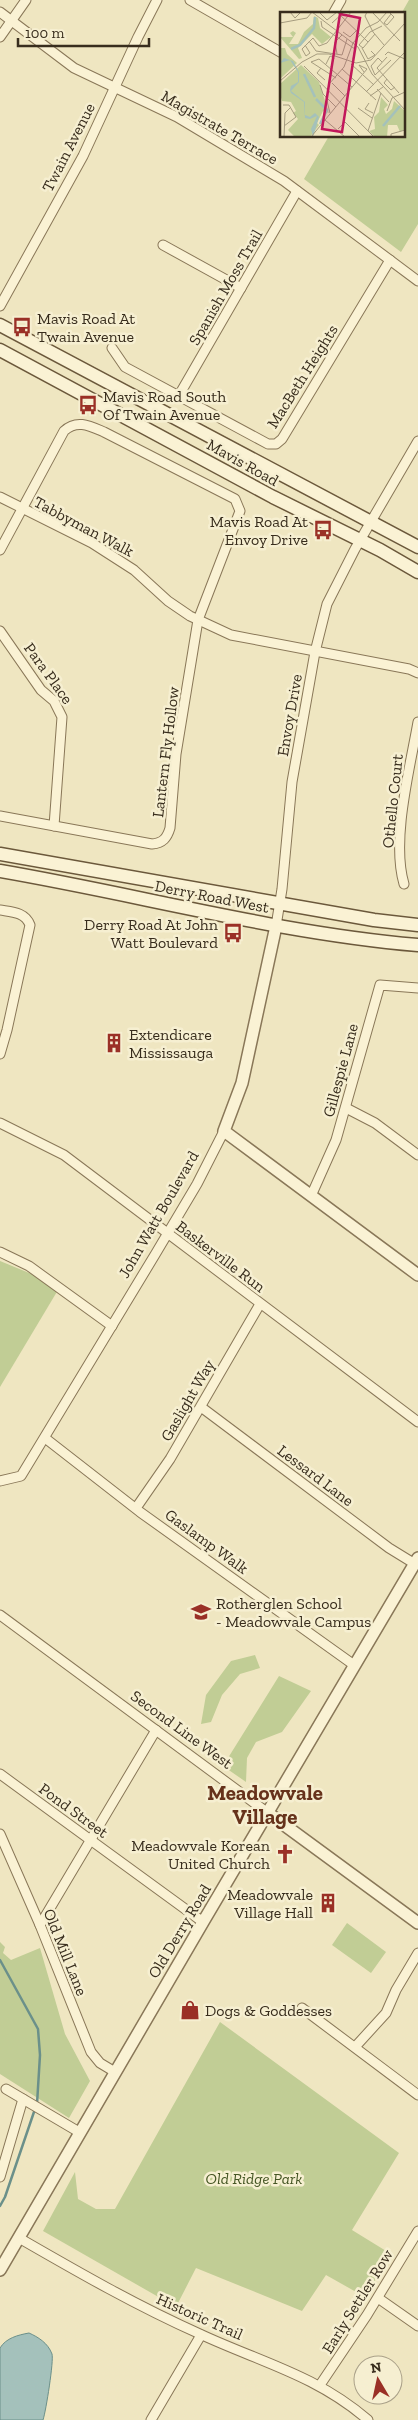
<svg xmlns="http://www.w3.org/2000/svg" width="418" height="2420" viewBox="0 0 418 2420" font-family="'Zilla Slab',serif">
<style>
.green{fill:#c1cd95}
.water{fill:#a4c1bb;stroke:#6b908a}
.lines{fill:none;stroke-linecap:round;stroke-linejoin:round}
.stream{stroke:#6b908a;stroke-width:2.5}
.minor-casing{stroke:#897758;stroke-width:11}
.tertiary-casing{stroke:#897758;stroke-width:14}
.secondary-casing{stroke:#6b583b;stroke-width:15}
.minor{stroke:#faf2d4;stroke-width:9}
.tertiary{stroke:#faf2d4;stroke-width:11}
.secondary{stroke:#faf2d4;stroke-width:12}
.labels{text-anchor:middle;stroke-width:5;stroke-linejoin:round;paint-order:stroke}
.street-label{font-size:16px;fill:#382d1d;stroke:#f6efd1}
.poi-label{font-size:16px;fill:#382d1d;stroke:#f6efd1;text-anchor:start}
.park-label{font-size:16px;font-style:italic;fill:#445523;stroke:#f6efd1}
.district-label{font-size:21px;font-weight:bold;fill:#66321b;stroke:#f6efd1}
.inset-river{fill:none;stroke:#a4c1bb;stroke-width:2.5}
.inset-road{fill:none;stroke:#a69c7f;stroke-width:1}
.view{fill:#c2185b;fill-opacity:0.15;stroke:#c2185b;stroke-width:2.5}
.inset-edge{fill:none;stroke:#382d1d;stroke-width:2.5}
</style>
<rect width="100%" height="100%" fill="#efe6c1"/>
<g class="green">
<path d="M409,0H418V224L401,252L304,179L329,136H404V14H401Z"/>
<path d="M0,1261L34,1275L58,1290L0,1387Z"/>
<path d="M255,1655L260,1668L240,1674L222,1695L211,1722L201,1724L206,1695L231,1661Z"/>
<path d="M279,1676L311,1691L282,1732L256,1742L247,1758L246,1782L223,1766Z"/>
<path d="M347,1923L386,1952L371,1973L332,1945Z"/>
<path d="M0,1942L5,1947L3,1953L11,1960L40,1948L65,2034L90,2081L69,2118L0,2074Z"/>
<path d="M220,2022L399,2153L352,2230L391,2254L365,2297L326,2275L302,2311L196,2268L176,2307L43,2231L75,2172L78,2199L96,2209H115Z"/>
</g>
<path class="water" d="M29,2333C38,2337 48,2343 52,2354C54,2360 46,2411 43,2420H0V2348C6,2338 18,2335 29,2333Z"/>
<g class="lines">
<g class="stream">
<path d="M0,1960L38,2029L40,2055L37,2104"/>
<path d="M0,2206L5,2197L35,2109"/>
</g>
<defs>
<g id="minor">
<path d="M190,0L282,53"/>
<path d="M0,12L74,68L177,117L284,181L418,281"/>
<path d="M333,14L341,0"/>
<path d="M0,37L26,0"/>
<path d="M163,245L241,288"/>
<path d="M0,306L83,156L138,37L157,0"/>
<path d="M112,348L125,367L268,444H276L282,439L390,260"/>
<path d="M178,397L297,191"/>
<path d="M0,497L92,543L134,570L168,601L190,616L231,635L409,669L418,673"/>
<path d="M0,550L64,431C77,419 90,426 104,432L235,499L240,511L198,620L176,754L170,828C167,838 163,843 152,844L0,816"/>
<path d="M0,631L41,690L54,701L62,717L54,826"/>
<path d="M404,884C391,840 410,768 418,722"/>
<path d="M0,910C12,912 25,912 30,925L7,1030L0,1054"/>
<path d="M276,926L282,889L292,782L315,652L327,604L355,549L418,441"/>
<path d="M346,1108L375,1123L418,1155"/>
<path d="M0,1123L64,1155L418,1422"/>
<path d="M311,1196L336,1140L380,985L418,988"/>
<path d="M0,1252L29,1266L112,1326"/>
<path d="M201,1407L389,1548L415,1564"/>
<path d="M45,1438L140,1512L354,1665"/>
<path d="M0,1481L21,1476L156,1253L197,1184L224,1131"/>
<path d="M136,1508L170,1459L260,1304"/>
<path d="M0,1615L268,1813"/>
<path d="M0,1774L203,1922"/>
<path d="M0,1834L40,1925L91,2052L100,2063L115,2072"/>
<path d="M40,1925L156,1730"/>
<path d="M302,2008L418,2095"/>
<path d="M355,2047L386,2013L396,1990L418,1953"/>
<path d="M6,2089L79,2132"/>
<path d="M0,2177L23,2099"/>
<path d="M19,2238C78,2272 137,2306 200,2334C260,2362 316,2375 368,2420"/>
<path d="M378,2298L418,2326"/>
<path d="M320,2385L367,2315L418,2231"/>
<path d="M151,2420L201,2335"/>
</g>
<g id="tertiary">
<path d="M276,926L242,1083L224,1131L418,1275"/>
<path d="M268,1813L418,1923"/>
<path d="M0,2270L203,1922L418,1558"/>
</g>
<g id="secondary">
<path d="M0,325L418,547"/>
<path d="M0,350L273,497L380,550L418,572"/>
<path d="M0,854L374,920L418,925"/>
<path d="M0,871C140,895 277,933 418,945"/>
</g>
</defs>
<use href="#minor" class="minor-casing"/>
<use href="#tertiary" class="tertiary-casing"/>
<use href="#secondary" class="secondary-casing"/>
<use href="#minor" class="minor"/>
<use href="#tertiary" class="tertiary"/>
<use href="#secondary" class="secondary"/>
</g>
<defs>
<symbol id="bus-bare" viewBox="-9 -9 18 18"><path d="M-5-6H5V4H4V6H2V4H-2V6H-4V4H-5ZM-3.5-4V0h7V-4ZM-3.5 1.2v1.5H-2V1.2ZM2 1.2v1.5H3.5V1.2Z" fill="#9a3026" stroke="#f6efd1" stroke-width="2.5" paint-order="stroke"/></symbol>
<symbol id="building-bare" viewBox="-9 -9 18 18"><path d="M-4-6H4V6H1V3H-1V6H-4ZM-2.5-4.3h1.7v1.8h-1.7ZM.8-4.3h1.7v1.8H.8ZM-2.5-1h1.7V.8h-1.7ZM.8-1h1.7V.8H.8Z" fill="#9a3026" stroke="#f6efd1" stroke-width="2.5" paint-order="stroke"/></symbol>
<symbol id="school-bare" viewBox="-9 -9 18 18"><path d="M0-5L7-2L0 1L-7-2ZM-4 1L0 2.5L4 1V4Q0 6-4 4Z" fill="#9a3026" stroke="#f6efd1" stroke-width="2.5" paint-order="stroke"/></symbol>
<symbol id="church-bare" viewBox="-9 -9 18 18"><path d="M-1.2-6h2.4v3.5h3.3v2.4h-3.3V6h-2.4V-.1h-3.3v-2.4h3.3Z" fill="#9a3026" stroke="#f6efd1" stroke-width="2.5" paint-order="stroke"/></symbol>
<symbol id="shop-bare" viewBox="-9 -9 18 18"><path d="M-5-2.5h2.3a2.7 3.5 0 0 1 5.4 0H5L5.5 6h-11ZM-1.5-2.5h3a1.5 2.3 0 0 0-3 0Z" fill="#9a3026" stroke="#f6efd1" stroke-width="2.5" paint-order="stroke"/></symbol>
</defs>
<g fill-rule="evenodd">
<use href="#bus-bare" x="8" y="313" width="28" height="28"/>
<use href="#bus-bare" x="74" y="391" width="28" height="28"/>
<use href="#bus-bare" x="309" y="516" width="28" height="28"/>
<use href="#bus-bare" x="219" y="919" width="28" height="28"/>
<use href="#building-bare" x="100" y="1029" width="28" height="28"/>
<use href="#school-bare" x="187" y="1598" width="28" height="28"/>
<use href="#church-bare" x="271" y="1840" width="28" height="28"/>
<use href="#building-bare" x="314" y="1889" width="28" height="28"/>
<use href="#shop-bare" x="176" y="1996" width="28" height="28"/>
</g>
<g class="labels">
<g class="street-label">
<text transform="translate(220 127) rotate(30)" y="6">Magistrate Terrace</text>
<text transform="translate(68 147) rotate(-63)" y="6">Twain Avenue</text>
<text transform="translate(225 287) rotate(-60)" y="6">Spanish Moss Trail</text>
<text transform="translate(302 376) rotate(-58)" y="6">MacBeth Heights</text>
<text transform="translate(243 462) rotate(29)" y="6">Mavis Road</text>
<text transform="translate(84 526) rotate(28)" y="6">Tabbyman Walk</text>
<text transform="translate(49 673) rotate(54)" y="6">Para Place</text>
<text transform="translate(289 715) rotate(-80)" y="6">Envoy Drive</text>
<text transform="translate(165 752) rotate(-83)" y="6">Lantern Fly Hollow</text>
<text transform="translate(392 801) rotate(-84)" y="6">Othello Court</text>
<text transform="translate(212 896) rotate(11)" y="6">Derry Road West</text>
<text transform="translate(340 1070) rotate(-75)" y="6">Gillespie Lane</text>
<text transform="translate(158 1214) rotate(-60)" y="6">John Watt Boulevard</text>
<text transform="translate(221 1256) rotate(37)" y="6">Baskerville Run</text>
<text transform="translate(187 1400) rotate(-60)" y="6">Gaslight Way</text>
<text transform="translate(316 1475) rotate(37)" y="6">Lessard Lane</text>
<text transform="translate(207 1541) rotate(36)" y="6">Gaslamp Walk</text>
<text transform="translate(182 1729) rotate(36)" y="6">Second Line West</text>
<text transform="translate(74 1810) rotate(36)" y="6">Pond Street</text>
<text transform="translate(179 1931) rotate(-59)" y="6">Old Derry Road</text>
<text transform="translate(66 1952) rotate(68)" y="6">Old Mill Lane</text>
<text transform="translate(357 2301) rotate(-58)" y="6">Early Settler Row</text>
<text transform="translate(200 2316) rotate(24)" y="6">Historic Trail</text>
</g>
<g class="poi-label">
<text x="37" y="324">Mavis Road At<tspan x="37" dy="18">Twain Avenue</tspan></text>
<text x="103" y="402">Mavis Road South<tspan x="103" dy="18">Of Twain Avenue</tspan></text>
<text x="308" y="527" text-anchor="end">Mavis Road At<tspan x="308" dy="18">Envoy Drive</tspan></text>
<text x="218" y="930" text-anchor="end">Derry Road At John<tspan x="218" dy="18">Watt Boulevard</tspan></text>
<text x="129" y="1040">Extendicare<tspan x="129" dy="18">Mississauga</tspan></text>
<text x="216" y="1609">Rotherglen School<tspan x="216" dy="18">- Meadowvale Campus</tspan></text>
<text x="270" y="1851" text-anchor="end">Meadowvale Korean<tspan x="270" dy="18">United Church</tspan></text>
<text x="313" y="1900" text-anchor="end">Meadowvale<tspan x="313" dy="18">Village Hall</tspan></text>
<text x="205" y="2016">Dogs &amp; Goddesses</text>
</g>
<g class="park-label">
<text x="254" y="2184">Old Ridge Park</text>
</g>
<g class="district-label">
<text x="265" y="1800">Meadowvale<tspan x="265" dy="24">Village</tspan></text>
</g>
</g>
<g transform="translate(280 12)">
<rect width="125" height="125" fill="#efe6c1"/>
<path d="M34,4L38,6L40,16L51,25L42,32L32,22L18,36L22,46L19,47L0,25H13L10,21L13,19L16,21L9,32H18L24,20L33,12ZM0,36H5L7,42L17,51L0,67ZM21,53L39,70L49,101L43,99L37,111L39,113L30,125H15L8,118L18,107L13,101L16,99L11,90L2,89L0,82V72ZM101,85L108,93L104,97L106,102L112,97L114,89L125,99V117L120,120L117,113H108L107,125H95L89,119L95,117L94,105L99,100Z" fill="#c1cd95"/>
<path d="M4,46L13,49L19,60V70L11,79L25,90V103L30,105L35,101L39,105L33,125L31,117L37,104L30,107L25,106L24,90L11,81L10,78L11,74L18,70V60L10,48L0,51Z" fill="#a4c1bb"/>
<path class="inset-river" d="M11,37L20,33L34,16L35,5M24,62L35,85M36,87L47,98L40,112M103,114L120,94"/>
<path class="inset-road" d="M10,0L15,6L21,0M32,0L78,35L92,62L125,98M39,0L47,8L57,0M57,0L88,30M87,0L85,4L93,20L104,33M92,0L120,29M109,0L114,5L107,13L104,11L111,2M41,9L42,15L75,37L73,47M0,11L27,6L32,0M52,11L64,0M63,20L70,25L77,18M95,22L83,36L79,33L90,20L102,14M29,29L36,39L62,43L67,27M25,33L30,41L26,44L22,37L33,26L39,34L47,31L71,0M82,36L88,47L95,43L91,39M57,42L55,30L62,23M105,43L108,40L125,47M107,45L97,56L119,81M102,50L98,46L91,54L95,63L111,48M46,52L50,44L54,46L51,55M71,52L94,73M24,54L94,125M41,56L37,61L45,68M62,57L96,88M84,60L79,53L87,57M56,66L31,50L39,47L72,75M107,67L104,71L111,78L115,75M0,69L22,50L37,42H49L76,51L91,48L125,11M52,71L65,84M49,72L64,55L73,31L86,16L98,10L107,0M40,73L43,82L56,95M97,77L109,90M86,80L125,40M90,84L103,75M46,85L50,101M89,91L85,97L93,101M3,93H9L16,105L4,114M78,96L92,106M107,99L112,86L125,80M45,108L65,125M58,117L65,110L80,125M88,119L101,81M4,125L5,101L10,96M31,125L87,57M111,125V122L125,118"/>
<path class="view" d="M60,2L80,6L62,120L42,117Z"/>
<rect width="125" height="125" class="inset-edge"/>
</g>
<g transform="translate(378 2380) rotate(351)"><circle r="24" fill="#f6efd1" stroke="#aaa189"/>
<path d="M0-4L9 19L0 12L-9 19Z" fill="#9a3026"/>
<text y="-8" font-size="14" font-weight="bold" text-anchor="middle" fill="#382d1d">N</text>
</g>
<path d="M18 38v8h131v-8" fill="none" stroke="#382d1d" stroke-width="2.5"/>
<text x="25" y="38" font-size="15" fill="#382d1d" stroke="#f6efd1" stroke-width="4" paint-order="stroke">100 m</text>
</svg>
